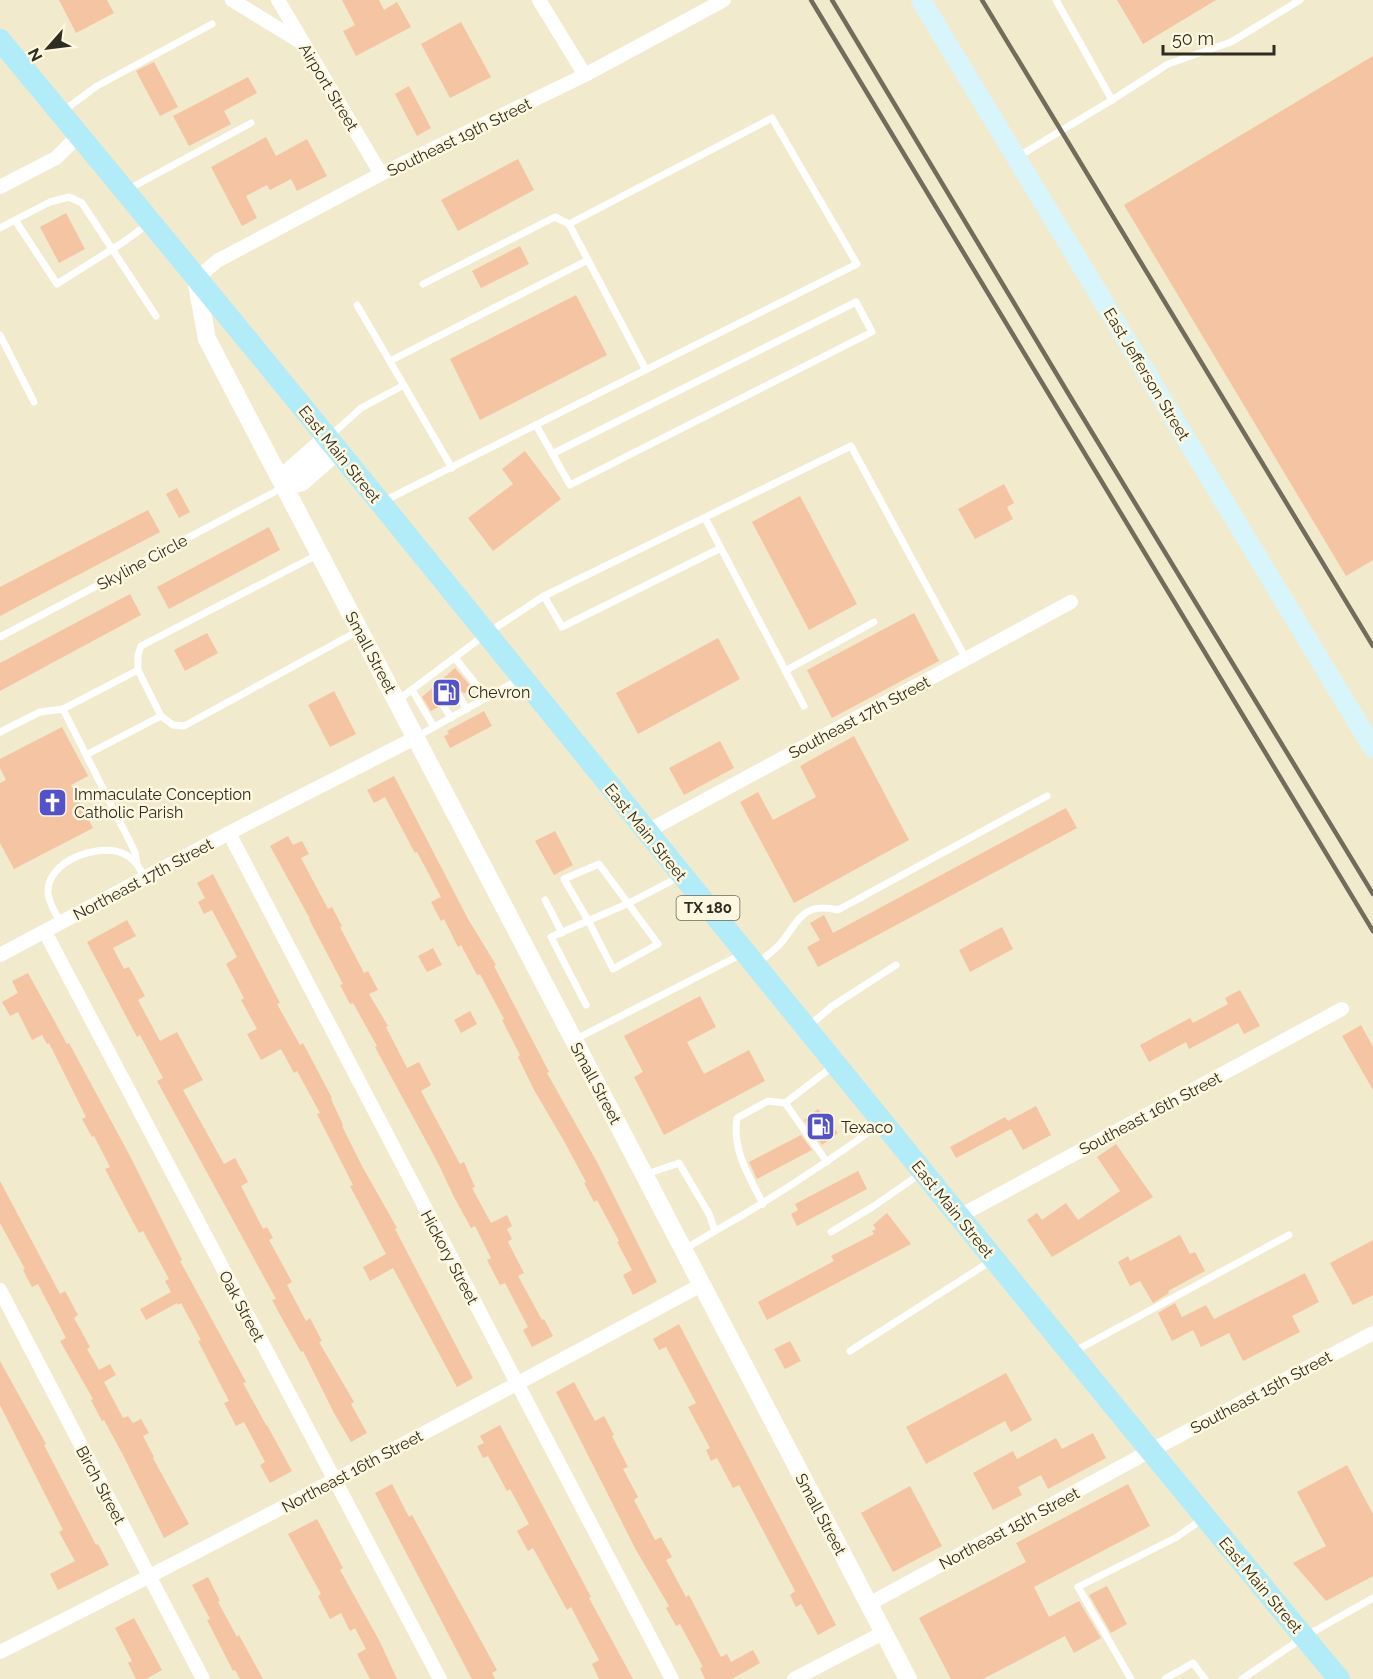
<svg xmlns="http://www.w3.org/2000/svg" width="1373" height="1679" viewBox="0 0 1373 1679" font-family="Raleway,sans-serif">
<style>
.building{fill:#f5c4a3}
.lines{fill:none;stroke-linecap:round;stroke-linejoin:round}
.service{stroke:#fff;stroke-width:7}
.minor{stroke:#fff;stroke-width:14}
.tertiary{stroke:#fff;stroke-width:18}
.secondary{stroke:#d9f5fc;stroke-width:20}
.primary{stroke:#b3ecf9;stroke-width:22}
.rail{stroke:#716c5b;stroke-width:4.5}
.labels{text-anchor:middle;stroke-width:5;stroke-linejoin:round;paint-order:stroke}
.shield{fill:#fdf8df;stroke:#6d695a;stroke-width:1.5}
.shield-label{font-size:15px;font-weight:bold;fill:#2f2c21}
.street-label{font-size:16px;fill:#2f2c21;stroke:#fdf8df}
.poi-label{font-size:16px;fill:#2f2c21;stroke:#fdf8df;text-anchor:start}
</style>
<rect width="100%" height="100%" fill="#f2eacc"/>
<g class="building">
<path d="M59,0H107L114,13L76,33Z"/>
<path d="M342,0H379L384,10L397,2L411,27L356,56L343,31L355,25Z"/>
<path d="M1117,0H1216L1143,44Z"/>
<path d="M461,22L491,77L450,98L421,44Z"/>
<path d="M1373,56V560L1346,576L1124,205Z"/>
<path d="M154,62L178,107L160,116L136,71Z"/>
<path d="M248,77L257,93L224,111L231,124L189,146L173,116Z"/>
<path d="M409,86L431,128L417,136L395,94Z"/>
<path d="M266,137L276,156L307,139L327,176L297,191L291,179L270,190L267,185L246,196L257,218L242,226L211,167Z"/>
<path d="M518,159L534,190L458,231L441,200Z"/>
<path d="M66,213L85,249L59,263L40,227Z"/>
<path d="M520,246L529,264L481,288L472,271Z"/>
<path d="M576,295L607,355L480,420L450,359Z"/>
<path d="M525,451L561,499L493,551L468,518L513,484L502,469Z"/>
<path d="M1004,484L1014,503L1007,507L1013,519L975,539L958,509Z"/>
<path d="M177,488L190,512L179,518L166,494Z"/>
<path d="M800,496L857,604L809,630L752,522Z"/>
<path d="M148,510L160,532L0,616V587Z"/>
<path d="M269,527L280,550L169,609L157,587Z"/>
<path d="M130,594L141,615L0,691V663Z"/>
<path d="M914,613L939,661L832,718L807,670Z"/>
<path d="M207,633L218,653L185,671L174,650Z"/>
<path d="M718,638L740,679L638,734L616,693Z"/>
<path d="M455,668L473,689L464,693L461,691H457L454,694V699L448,702L441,700L438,703V707L431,711L422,697Z"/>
<path d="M334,691L356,734L330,747L308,705Z"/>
<path d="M484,711L492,726L450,748L444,736L449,734L447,731Z"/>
<path d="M62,727L88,776L71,785L93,828L14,869L0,843V783L6,780L0,768V759Z"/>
<path d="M854,736L909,840L794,903L740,802L758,792L773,820L816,797L800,766Z"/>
<path d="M720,741L734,768L684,795L669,768Z"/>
<path d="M394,776L468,919L496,965L494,966L549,1072L547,1073L597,1162L657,1282L633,1295L623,1275L632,1270L617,1242L619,1241L597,1200L594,1202L584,1183L586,1182L564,1141L534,1090L518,1057L520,1055L502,1020L504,1019L480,974L477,975L461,945L458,947L444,919L441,921L431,902L441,897L417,852L415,853L385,797L374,803L367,790Z"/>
<path d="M1066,808L1077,828L818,967L807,947L820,940L810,923L824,915L833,933Z"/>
<path d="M555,831L573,865L554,875L535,841Z"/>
<path d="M288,836L293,845L302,841L309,854L301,858L328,909L332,907L342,926L340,927L364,973L368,971L378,990L369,994L388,1026L386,1027L407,1068L419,1062L431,1085L421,1091L460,1164L464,1162L475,1187L472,1188L491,1223L507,1215L512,1226L507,1229L512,1239L508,1242L524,1273L518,1276L542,1320L544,1319L553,1336L532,1347L523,1330L528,1327L505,1283L500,1285L487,1260L491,1258L475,1226L471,1228L454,1197L438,1163L375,1047L377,1046L353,1003L350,1004L340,985L343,984L309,919H310L270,846Z"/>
<path d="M213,874L280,1003L277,1004L300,1045L303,1043L332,1098L331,1099L343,1125L342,1126L362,1166L397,1228L395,1229L473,1378L457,1387L393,1268L370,1281L363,1267L386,1254L350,1186L353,1185L317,1114L320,1113L297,1071L294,1073L281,1049L261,1060L247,1034L257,1029L241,1000L244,998L226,964L237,957L212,910L204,914L198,902L205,898L197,883Z"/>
<path d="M127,920L136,936L113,948L124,969L129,967L145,996L138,1000L160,1041L177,1032L203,1080L183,1090L224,1164L235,1158L248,1182L241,1186L263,1229L267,1227L273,1238L269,1240L292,1282L287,1285L306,1321L310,1318L322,1341L319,1342L354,1402L351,1404L367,1433L351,1442L334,1413L303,1351L301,1352L284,1322L272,1300L276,1299L157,1081L163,1078L140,1035L137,1037L87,942Z"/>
<path d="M1002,927L1013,949L970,972L959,950Z"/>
<path d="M433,948L442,965L427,972L418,956Z"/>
<path d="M28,973L67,1044L69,1043L130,1156L182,1260L180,1261L246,1382L243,1383L266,1425H267L292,1471L270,1483L260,1465L265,1462L244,1422L236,1426L224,1403L229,1401L198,1341L201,1340L181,1303L178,1305L177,1303L146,1320L140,1309L171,1292L165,1281L169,1279L143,1231L139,1233L105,1169L110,1167L94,1136L92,1137L82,1119L86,1117L49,1043L47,1044L42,1035L32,1040L18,1012L10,1016L2,1002L18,993L12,981Z"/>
<path d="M1240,990L1260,1026L1244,1034L1238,1023L1189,1049L1186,1042L1149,1062L1140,1045L1190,1018L1193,1023L1228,1004L1225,998Z"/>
<path d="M700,996L716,1027L687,1042L704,1074L749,1050L765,1081L664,1135L634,1077L643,1072L624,1036Z"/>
<path d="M470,1011L477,1024L461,1033L454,1020Z"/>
<path d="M1361,1025L1373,1047V1090L1342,1036Z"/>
<path d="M1036,1106L1051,1135L1023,1150L1011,1129L956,1158L950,1147L1005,1117L1008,1121Z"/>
<path d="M818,1109L838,1133L822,1145L804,1120Z"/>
<path d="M801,1135L812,1150L757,1179L749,1162Z"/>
<path d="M1116,1144L1153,1197L1052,1257L1027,1220L1037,1213L1042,1220L1066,1203L1078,1220L1120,1191L1097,1157Z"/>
<path d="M858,1171L867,1189L797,1226L791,1214L798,1210L795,1204Z"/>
<path d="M0,1181L60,1294L65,1291L78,1315L74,1318L90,1347L87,1349L99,1370L110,1364L116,1375L104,1382L123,1418L128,1416L133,1423L141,1419L149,1433L143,1436L154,1457L153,1458L189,1524L164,1538L123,1455L104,1420L102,1421L91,1400L93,1399L60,1341L66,1338L38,1284L32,1287L23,1270L25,1269L0,1223Z"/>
<path d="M887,1213L911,1244L767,1320L758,1302L834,1261L831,1256L874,1234L872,1231L876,1229L873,1225Z"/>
<path d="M1180,1235L1190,1254L1195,1252L1205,1271L1168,1291L1169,1293L1153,1303L1140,1281L1130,1286L1118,1262L1128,1256L1130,1261Z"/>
<path d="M1373,1240V1295L1353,1305L1330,1263Z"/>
<path d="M1305,1273L1319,1302L1292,1316L1300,1332L1243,1361L1229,1333L1201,1347L1193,1330L1172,1341L1158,1313L1175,1303L1182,1317L1206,1305L1214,1319Z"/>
<path d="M679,1324L836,1625L818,1635L801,1604L796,1607L790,1595L795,1591L739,1485L733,1488L717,1458L711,1461L706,1450L710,1448L688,1407L696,1403L666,1347L659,1350L653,1339Z"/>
<path d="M790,1341L801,1361L785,1369L774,1349Z"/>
<path d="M0,1361L46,1444L44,1445L96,1545L98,1544L109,1565L58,1590L50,1574L75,1561L59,1532L63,1530L0,1405Z"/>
<path d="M1006,1373L1032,1420L1011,1432L1005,1421L926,1464L906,1427Z"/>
<path d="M574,1382L595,1421L604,1416L614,1435L612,1436L628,1467L623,1469L638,1497L634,1500L655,1540L661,1537L672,1557L666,1560L686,1597L689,1595L721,1657L727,1654L731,1662L753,1650L760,1663L732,1679H705L700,1668L703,1667L680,1624L676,1626L666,1608L669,1606L636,1550L556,1392Z"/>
<path d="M500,1425L591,1597L589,1598L633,1679H599L592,1664L599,1660L571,1607L567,1610L533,1548L528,1551L517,1531L529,1524L510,1489L507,1491L488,1456L483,1458L477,1446L484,1443L480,1436Z"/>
<path d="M1093,1433L1106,1458L1048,1489L1041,1475L1018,1487L1022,1495L993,1510L973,1473L1013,1451L1017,1459L1056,1438L1062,1449Z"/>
<path d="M1347,1465L1373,1514V1576L1326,1601L1293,1563L1326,1546L1297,1492Z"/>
<path d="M392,1484L409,1517L412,1515L497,1670L492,1673L495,1679H472L467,1670L375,1493Z"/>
<path d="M1128,1484L1150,1526L1034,1587L1049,1617L1079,1601L1101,1638L1074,1653L1065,1636L983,1679H951L919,1618L1026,1562L1016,1543Z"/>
<path d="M910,1486L942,1546L893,1572L861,1513Z"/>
<path d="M317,1519L343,1568L340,1570L380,1642L397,1679H370L357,1654L366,1649L355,1628L350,1631L341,1613L330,1619L318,1596L321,1594L288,1534Z"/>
<path d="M208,1577L220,1601L218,1602L237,1637L239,1635L263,1679H240L235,1670L233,1671L207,1620L210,1619L192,1585Z"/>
<path d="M1107,1586L1127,1624L1111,1633L1089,1595Z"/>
<path d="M134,1618L162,1670L146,1679H136L128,1663L132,1661L115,1628Z"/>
</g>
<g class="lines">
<g class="service">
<path d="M1056,0L1112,100"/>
<path d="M63,111L97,86L212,24"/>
<path d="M1019,156L1112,100L1168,64L1231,42L1300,0"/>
<path d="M127,190L251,123"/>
<path d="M15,220L50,202L69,197L82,203L156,316"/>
<path d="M0,228L15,220L57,284L125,241L148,224"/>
<path d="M423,284L555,217L569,224L646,370"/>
<path d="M357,305L452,468"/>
<path d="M0,335L34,402"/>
<path d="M390,361L588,260"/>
<path d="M536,425L570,485L872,332L856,302L552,454"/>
<path d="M329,437L361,408L404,385"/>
<path d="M382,502L857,264L772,118L569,224"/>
<path d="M705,518L804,706"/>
<path d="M319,554L141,646L138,655V670L161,716L173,725L184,726L358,631"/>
<path d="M544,596L562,627L721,548"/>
<path d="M0,637L284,487"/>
<path d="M455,658L487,698"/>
<path d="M785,671L874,622"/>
<path d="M412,690L434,727"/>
<path d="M459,696L467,709"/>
<path d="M398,700L486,634L544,596L851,446L966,659"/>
<path d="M443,705L451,718"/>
<path d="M0,732L40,712L63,709"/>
<path d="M418,736L520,679"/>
<path d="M86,755L161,716"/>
<path d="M137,864L135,852L63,709L138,670"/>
<path d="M599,864L658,944L613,969L589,922L564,879Z"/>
<path d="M545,900L562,933"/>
<path d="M61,923C56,914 49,904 48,893C46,861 99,842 124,854C134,858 140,869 145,878"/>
<path d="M759,962C766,956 775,950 781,943C800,919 803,902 838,910L1047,796"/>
<path d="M586,1005L551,937L629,903L679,877"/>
<path d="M808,1027L831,1007L896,965"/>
<path d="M576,1039L742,954"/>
<path d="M827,1162L785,1103L832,1067"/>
<path d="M647,1174L679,1163L709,1214L715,1231L685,1249"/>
<path d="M763,1204C749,1176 732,1151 737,1118L768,1101L785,1103"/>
<path d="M715,1231C772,1199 826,1163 879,1125"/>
<path d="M831,1232L874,1206L920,1174"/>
<path d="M850,1351L991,1261"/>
<path d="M1075,1351L1289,1235"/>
<path d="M1131,1679L1078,1587L1177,1537L1202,1519"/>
<path d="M1165,1679L1193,1663L1205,1679"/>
<path d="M1242,1679L1304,1637L1373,1598"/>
</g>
<g class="minor">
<path d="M232,0L302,43"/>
<path d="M278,0L381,174"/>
<path d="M539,0L585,75"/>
<path d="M0,187L56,158L79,135"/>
<path d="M196,279L217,261L381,174L585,75L724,0"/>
<path d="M646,832L1071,602"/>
<path d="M229,833L672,1679"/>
<path d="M45,932L440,1679"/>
<path d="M0,955L229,833L415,738"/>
<path d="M958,1217L1342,1009"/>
<path d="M0,1290L203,1679"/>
<path d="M869,1604L1150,1451L1373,1333"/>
<path d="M0,1652C236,1534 469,1410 701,1285"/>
<path d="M794,1679L883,1633"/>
</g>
<g class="tertiary">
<path d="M196,279L207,339L908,1679"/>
<path d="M284,487L287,473L327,438"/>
<path d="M284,487L302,482L337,451"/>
</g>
<path class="secondary" d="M921,0L1373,748"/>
<path class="primary" d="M0,40C451,582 888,1136 1339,1679"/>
<g class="rail">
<path d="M811,0L1373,931"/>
<path d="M832,0L1068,393L1373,894"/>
<path d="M982,0L1373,646"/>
</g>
</g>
<defs>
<symbol id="fuel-square" viewBox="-11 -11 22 22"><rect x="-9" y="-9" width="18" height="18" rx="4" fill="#5352c9" stroke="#fdf8df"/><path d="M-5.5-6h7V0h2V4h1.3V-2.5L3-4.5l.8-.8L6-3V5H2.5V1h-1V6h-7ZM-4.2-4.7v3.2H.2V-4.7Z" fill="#fff"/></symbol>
<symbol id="church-square" viewBox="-11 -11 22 22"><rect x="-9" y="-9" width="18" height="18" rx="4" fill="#5352c9" stroke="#fdf8df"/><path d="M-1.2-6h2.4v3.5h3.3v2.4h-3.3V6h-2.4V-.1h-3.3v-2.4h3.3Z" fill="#fff"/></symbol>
</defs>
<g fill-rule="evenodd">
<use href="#fuel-square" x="430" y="676" width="33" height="33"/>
<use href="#church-square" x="36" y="786" width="33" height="33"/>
<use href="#fuel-square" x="804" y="1110" width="33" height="33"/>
</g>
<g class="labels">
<rect class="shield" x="676.5" y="896" width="63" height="24" rx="4.5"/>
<g class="shield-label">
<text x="708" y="913">TX 180</text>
</g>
<g class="street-label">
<text transform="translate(329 87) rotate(59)" y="6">Airport Street</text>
<text transform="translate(459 137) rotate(-26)" y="6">Southeast 19th Street</text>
<text transform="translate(1147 374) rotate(59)" y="6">East Jefferson Street</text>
<text transform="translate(340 454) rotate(51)" y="6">East Main Street</text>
<text transform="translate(142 562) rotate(-28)" y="6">Skyline Circle</text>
<text transform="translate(371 652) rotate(62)" y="6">Small Street</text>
<text transform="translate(859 717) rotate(-28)" y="6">Southeast 17th Street</text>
<text transform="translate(646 832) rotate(51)" y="6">East Main Street</text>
<text transform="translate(143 879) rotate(-28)" y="6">Northeast 17th Street</text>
<text transform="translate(596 1083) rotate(62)" y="6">Small Street</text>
<text transform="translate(1150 1113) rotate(-28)" y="6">Southeast 16th Street</text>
<text transform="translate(953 1209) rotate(51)" y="6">East Main Street</text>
<text transform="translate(450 1257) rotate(62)" y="6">Hickory Street</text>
<text transform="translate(242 1306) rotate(62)" y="6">Oak Street</text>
<text transform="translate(1261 1392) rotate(-28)" y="6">Southeast 15th Street</text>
<text transform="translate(352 1471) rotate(-28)" y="6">Northeast 16th Street</text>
<text transform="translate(101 1485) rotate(62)" y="6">Birch Street</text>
<text transform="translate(821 1514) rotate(62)" y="6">Small Street</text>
<text transform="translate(1009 1528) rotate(-28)" y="6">Northeast 15th Street</text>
<text transform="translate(1261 1585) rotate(50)" y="6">East Main Street</text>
</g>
<g class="poi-label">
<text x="468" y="698">Chevron</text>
<text x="74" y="800">Immaculate Conception<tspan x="74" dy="18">Catholic Parish</tspan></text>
<text x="841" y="1133">Texaco</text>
</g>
</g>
<g transform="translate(48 48) rotate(242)" stroke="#fdf8df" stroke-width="4.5" paint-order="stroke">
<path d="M0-4.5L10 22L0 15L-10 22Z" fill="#2f2c21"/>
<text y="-9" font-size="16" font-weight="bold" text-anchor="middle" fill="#2f2c21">N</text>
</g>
<path d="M1163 45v9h111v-9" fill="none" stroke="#2f2c21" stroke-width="3"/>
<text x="1172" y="45" font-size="18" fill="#2f2c21" stroke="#fdf8df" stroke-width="4.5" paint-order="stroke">50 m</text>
</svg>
